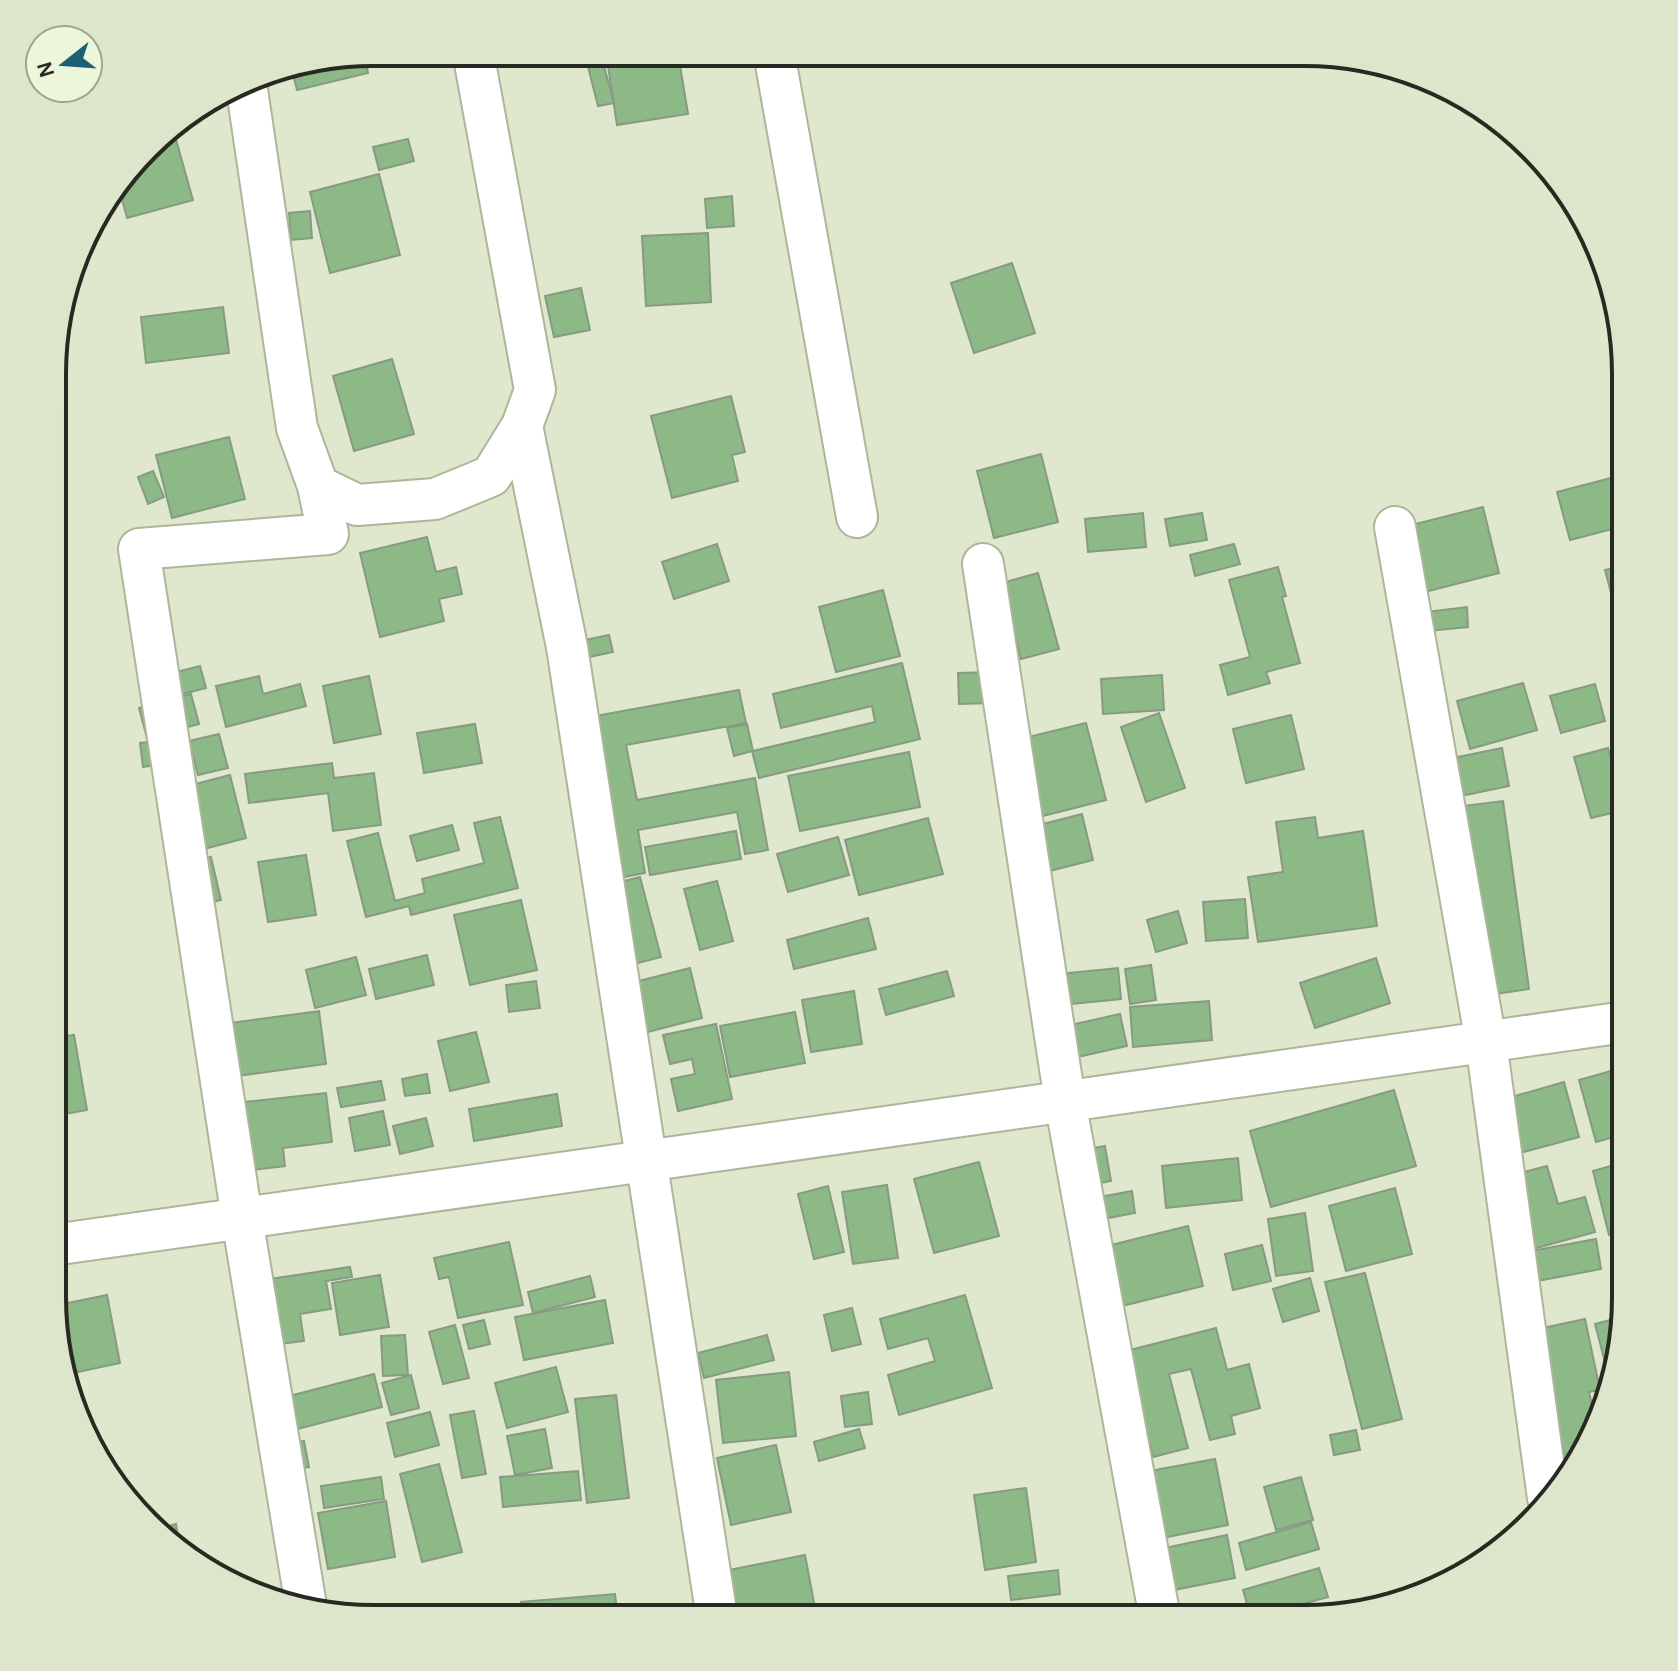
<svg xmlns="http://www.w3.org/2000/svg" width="1678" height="1671" viewBox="0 0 1678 1671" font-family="Karla,sans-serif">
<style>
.building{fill:#8cb985;stroke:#879a84;stroke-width:2}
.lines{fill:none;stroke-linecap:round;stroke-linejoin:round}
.street-casing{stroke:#adb69b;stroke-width:44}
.street{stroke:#fff;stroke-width:40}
.rim{fill:none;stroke:#272a20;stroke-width:4}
</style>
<rect width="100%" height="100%" fill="#dfe8cc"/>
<g class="building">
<path d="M606,53H678L688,114L617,125Z"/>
<path d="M364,54L368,73L297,90L291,66Z"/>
<path d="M601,55L614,103L598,106L586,59Z"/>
<path d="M175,136L193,200L127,218L118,184L154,142Z"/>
<path d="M408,139L414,161L379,170L373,147Z"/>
<path d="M379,174L400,255L330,273L310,192Z"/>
<path d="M732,196L734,226L707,228L705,199Z"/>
<path d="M310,211L312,238L291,240L289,213Z"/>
<path d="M708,233L711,302L646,306L642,236Z"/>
<path d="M1012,263L1035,333L974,353L951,283Z"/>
<path d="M581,288L590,330L554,337L545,296Z"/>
<path d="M223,307L229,353L146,363L141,317Z"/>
<path d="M392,359L414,434L354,451L333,376Z"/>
<path d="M731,396L745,452L732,455L738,481L672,498L651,416Z"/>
<path d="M229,437L245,499L172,518L156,455Z"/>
<path d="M1041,454L1058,522L994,538L977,471Z"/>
<path d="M153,471L164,497L148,504L138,477Z"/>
<path d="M1611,478L1624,526L1570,540L1557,492Z"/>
<path d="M1483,507L1499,573L1409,596L1392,530Z"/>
<path d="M1143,513L1146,547L1088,552L1085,519Z"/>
<path d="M1202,513L1207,540L1170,546L1165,519Z"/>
<path d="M427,537L436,572L456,567L462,594L439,599L444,621L380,637L360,553Z"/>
<path d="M717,544L729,581L674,599L662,562Z"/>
<path d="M1234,544L1240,564L1195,576L1190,555Z"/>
<path d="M1625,565V630L1621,631L1605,570Z"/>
<path d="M1278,567L1286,596L1282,597L1300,663L1266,672L1270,683L1228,695L1220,665L1250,657L1229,580Z"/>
<path d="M1038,573L1059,649L1021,659L1008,608L977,590Z"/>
<path d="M883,590L900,656L836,672L819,607Z"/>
<path d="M1467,607L1468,627L1428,631L1425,612Z"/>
<path d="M609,635L613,652L589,657L585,640Z"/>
<path d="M902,663L920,739L759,778L752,751L734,756L727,728L747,724L753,751L875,722L872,706L781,728L773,694Z"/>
<path d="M200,666L206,688L179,695L173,673Z"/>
<path d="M991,672L992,703L959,704L958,673Z"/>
<path d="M1162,675L1164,710L1103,714L1101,679Z"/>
<path d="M259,676L263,694L300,684L306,706L226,727L216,686Z"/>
<path d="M369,676L381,734L334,743L323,686Z"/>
<path d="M1523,683L1537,730L1470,749L1457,701Z"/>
<path d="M1595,684L1605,721L1561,733L1550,696Z"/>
<path d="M739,690L746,723L626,745L637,800L755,778L768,850L745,854L737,812L638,830L645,873L614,879L584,718Z"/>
<path d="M191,694L199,724L147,738L139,708Z"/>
<path d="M1159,713L1185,788L1146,802L1121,727Z"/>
<path d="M1291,715L1304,769L1246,783L1233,729Z"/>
<path d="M1086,723L1106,800L1031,819L1012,741Z"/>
<path d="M475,724L482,763L424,773L417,733Z"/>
<path d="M219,734L228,768L198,775L189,741Z"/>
<path d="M171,740L173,763L143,767L140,743Z"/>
<path d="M1502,748L1509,786L1456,797L1448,759Z"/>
<path d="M1608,748L1625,810L1591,818L1574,757Z"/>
<path d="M909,752L920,807L800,831L788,776Z"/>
<path d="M332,763L334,778L374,773L381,825L333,831L328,793L249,803L245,774Z"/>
<path d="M230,775L246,838L185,854L169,791Z"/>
<path d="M1503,801L1529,989L1481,996L1455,807Z"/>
<path d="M1082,814L1093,860L1038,874L1027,828Z"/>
<path d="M500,817L518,888L411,915L409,906L366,917L347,841L378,833L395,901L425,893L422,879L484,863L474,823Z"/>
<path d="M1315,817L1318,838L1363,831L1377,926L1258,942L1248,877L1283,872L1276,822Z"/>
<path d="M928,818L943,874L859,895L845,840Z"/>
<path d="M452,825L459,850L417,861L410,836Z"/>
<path d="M736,831L741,859L650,875L645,847Z"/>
<path d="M838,837L849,875L788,892L777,854Z"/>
<path d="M306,855L316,915L268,922L258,862Z"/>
<path d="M211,857L221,900L196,906L185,863Z"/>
<path d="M640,877L661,957L626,966L605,886Z"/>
<path d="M717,881L733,941L700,950L684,889Z"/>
<path d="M1245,899L1248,938L1206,941L1203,902Z"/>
<path d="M521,900L537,970L470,985L454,915Z"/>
<path d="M1178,911L1187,943L1156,952L1147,920Z"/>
<path d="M868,918L876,949L794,969L787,940Z"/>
<path d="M427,955L434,985L376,999L369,969Z"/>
<path d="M356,957L366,995L315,1008L306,970Z"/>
<path d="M1376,958L1390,1003L1315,1028L1300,983Z"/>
<path d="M1151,965L1156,1000L1130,1004L1125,969Z"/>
<path d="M690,968L702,1018L640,1034L627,984Z"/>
<path d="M1118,968L1121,999L1062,1005L1059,974Z"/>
<path d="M947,971L954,996L886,1015L879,989Z"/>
<path d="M536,981L540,1008L509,1012L506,985Z"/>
<path d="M854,991L862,1044L811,1052L802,1000Z"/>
<path d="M1209,1001L1212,1040L1133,1047L1130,1007Z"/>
<path d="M319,1011L326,1064L237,1076L230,1023Z"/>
<path d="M795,1012L805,1063L730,1077L720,1026Z"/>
<path d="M1120,1014L1127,1046L1064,1060L1057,1028Z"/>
<path d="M716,1024L732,1099L678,1111L671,1079L695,1074L692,1059L670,1064L663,1035Z"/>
<path d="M476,1032L489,1082L450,1091L438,1041Z"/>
<path d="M74,1035L87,1110L54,1116V1038Z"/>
<path d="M1625,1067V1134L1596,1142L1579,1080Z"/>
<path d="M427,1074L430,1093L405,1096L402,1079Z"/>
<path d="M381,1081L385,1100L341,1107L337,1088Z"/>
<path d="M1564,1082L1579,1137L1516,1154L1501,1100Z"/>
<path d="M1394,1090L1416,1166L1271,1207L1250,1131Z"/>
<path d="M326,1093L332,1142L283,1148L285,1166L251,1170L244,1102Z"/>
<path d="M557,1094L562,1126L474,1141L469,1109Z"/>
<path d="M383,1111L390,1145L355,1151L349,1118Z"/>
<path d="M426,1118L433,1146L400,1154L393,1126Z"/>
<path d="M1105,1146L1111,1181L1090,1185L1083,1150Z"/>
<path d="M1238,1158L1242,1200L1166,1208L1162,1166Z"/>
<path d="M979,1162L999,1236L934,1253L914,1179Z"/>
<path d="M1625,1162V1231L1609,1235L1593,1171Z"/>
<path d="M1547,1166L1558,1204L1585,1197L1595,1232L1533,1249L1513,1175Z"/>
<path d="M887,1185L898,1258L853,1264L842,1192Z"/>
<path d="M828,1186L844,1252L814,1259L798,1194Z"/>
<path d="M1395,1188L1412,1254L1346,1271L1329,1206Z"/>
<path d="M1132,1191L1135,1213L1098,1220L1094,1198Z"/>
<path d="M1305,1213L1313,1271L1276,1276L1268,1219Z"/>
<path d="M1188,1226L1203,1286L1118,1307L1103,1247Z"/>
<path d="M1596,1239L1601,1269L1537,1281L1531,1251Z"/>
<path d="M509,1242L523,1305L458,1318L449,1277L439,1279L434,1258Z"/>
<path d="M1262,1245L1271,1281L1233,1290L1225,1254Z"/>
<path d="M350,1267L352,1277L326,1281L331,1309L300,1314L304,1341L266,1346L256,1281Z"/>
<path d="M1365,1273L1402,1419L1362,1429L1325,1282Z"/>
<path d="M380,1275L389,1327L340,1335L332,1283Z"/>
<path d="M590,1276L595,1297L533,1313L528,1292Z"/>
<path d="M1310,1278L1319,1311L1283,1322L1273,1289Z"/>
<path d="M107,1295L120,1363L64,1375L53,1306Z"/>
<path d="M965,1295L992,1388L899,1415L888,1375L935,1361L928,1338L888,1349L880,1319Z"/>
<path d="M605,1300L613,1343L524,1360L515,1317Z"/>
<path d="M852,1308L861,1344L832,1351L824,1315Z"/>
<path d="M1625,1316V1318L1608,1374L1595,1324Z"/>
<path d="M1585,1319L1600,1390L1589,1392L1595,1418L1583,1458L1568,1474L1538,1329Z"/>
<path d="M484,1320L490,1344L469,1349L463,1325Z"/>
<path d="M455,1325L469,1378L443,1384L429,1332Z"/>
<path d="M1216,1328L1227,1370L1249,1364L1260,1408L1231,1416L1235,1434L1210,1440L1191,1369L1169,1374L1188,1448L1153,1457L1126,1351Z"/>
<path d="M405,1335L408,1375L383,1376L381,1336Z"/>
<path d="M767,1335L774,1360L704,1378L698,1353Z"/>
<path d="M556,1367L568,1412L507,1428L495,1383Z"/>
<path d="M789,1372L796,1436L723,1443L716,1380Z"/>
<path d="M374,1374L382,1407L282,1433L274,1400Z"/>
<path d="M411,1375L419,1408L391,1415L382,1383Z"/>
<path d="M868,1392L872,1424L845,1427L841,1396Z"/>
<path d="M616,1395L629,1498L587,1503L575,1399Z"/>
<path d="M474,1411L486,1474L462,1478L450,1415Z"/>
<path d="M430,1412L439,1445L395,1457L387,1423Z"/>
<path d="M545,1429L552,1468L515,1475L507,1436Z"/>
<path d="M859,1429L865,1448L819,1461L814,1442Z"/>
<path d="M1356,1430L1360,1450L1334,1455L1330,1435Z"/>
<path d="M304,1441L309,1467L286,1472L281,1446Z"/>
<path d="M776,1445L791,1512L731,1525L717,1458Z"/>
<path d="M105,1448L114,1486L96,1450Z"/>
<path d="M1215,1459L1228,1525L1157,1539L1144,1472Z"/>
<path d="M439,1464L462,1552L422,1562L400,1474Z"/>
<path d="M578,1471L581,1500L503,1507L500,1477Z"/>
<path d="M381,1477L384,1499L324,1508L321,1486Z"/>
<path d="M1301,1477L1313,1520L1276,1530L1264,1487Z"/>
<path d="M1026,1488L1036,1562L985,1570L974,1495Z"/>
<path d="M386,1501L395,1557L328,1569L318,1513Z"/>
<path d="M1311,1522L1319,1549L1246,1570L1239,1543Z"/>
<path d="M176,1524L179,1543L161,1528Z"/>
<path d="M1227,1535L1235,1578L1164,1592L1155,1550Z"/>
<path d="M805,1555L817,1618H738L729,1570Z"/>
<path d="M1319,1568L1328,1597L1251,1618L1243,1590Z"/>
<path d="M1058,1570L1060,1594L1011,1600L1008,1576Z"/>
<path d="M615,1594L618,1618H523L521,1602Z"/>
<path d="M1065,1605L1069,1618H1012Z"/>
</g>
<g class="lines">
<defs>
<g id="street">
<path d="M774,53L857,517"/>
<path d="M246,83L297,428L318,486L328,534L139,549L242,1218L306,1606"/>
<path d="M522,426L567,647L717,1618"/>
<path d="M318,486L357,505L435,499L491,476L522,426L535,390L473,52"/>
<path d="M1395,527L1486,1042L1548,1498"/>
<path d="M983,564L1065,1101L1160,1618"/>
<path d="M53,1245L1625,1022"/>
</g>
</defs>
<use href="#street" class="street-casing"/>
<use href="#street" class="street"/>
</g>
<path d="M0 0H1678V1671H0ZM374 66H1304A308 308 0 0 1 1612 374V1297A308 308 0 0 1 1304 1605H374A308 308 0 0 1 66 1297V374A308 308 0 0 1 374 66Z" fill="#dde6ca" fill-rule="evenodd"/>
<path class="rim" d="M374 66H1304A308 308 0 0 1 1612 374V1297A308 308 0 0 1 1304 1605H374A308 308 0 0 1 66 1297V374A308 308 0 0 1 374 66Z"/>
<g transform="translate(64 64) rotate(253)"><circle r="38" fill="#edf6d9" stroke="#9ea48f" stroke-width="2"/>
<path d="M0-6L14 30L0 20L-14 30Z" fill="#1d6073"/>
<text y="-12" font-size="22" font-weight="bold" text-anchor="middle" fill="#272a20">N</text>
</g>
</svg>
